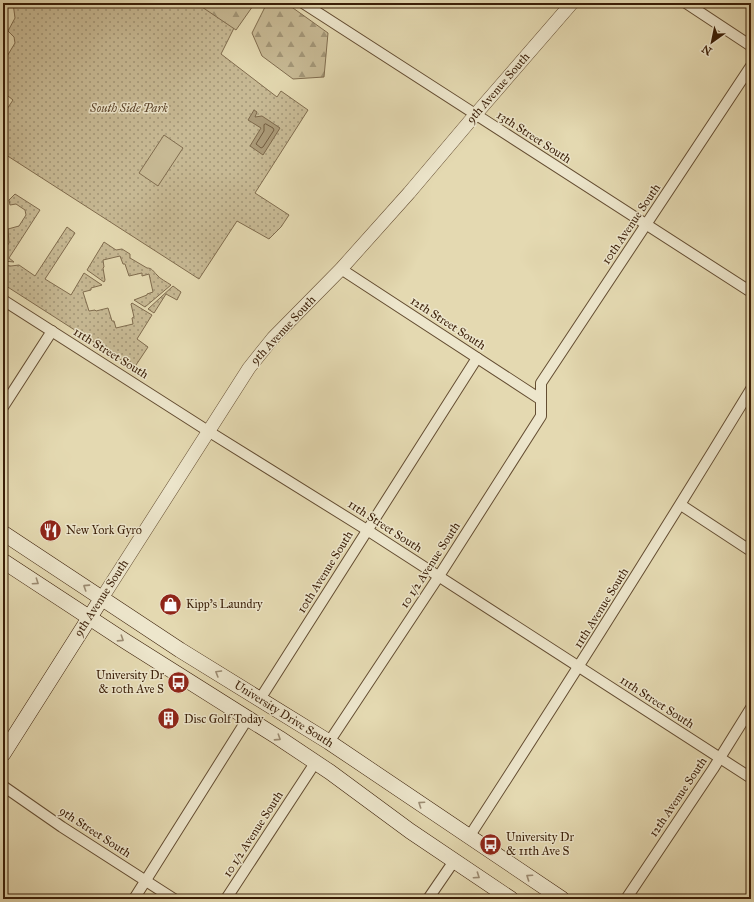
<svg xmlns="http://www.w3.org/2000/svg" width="754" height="902" viewBox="0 0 754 902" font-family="'IM FELL Great Primer',serif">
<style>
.grass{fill:url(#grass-dots);stroke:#806c4e}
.forest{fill:url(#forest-firs);stroke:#806c4e}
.pitch{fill:#c7b994;stroke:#806c4e}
.water{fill:#a97;stroke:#7d684a}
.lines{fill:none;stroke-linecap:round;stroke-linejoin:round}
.shore{stroke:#725c3f;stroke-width:1}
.minor-casing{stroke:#644d32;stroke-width:12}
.tertiary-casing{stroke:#644d32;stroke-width:14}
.secondary-casing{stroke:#3a1e07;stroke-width:16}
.minor{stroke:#ede6cc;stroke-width:10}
.tertiary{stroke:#ede6cc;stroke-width:13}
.secondary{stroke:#ede6cc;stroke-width:15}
.oneway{stroke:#9c8c73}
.labels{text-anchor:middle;stroke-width:3;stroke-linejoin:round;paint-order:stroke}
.street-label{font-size:12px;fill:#3a1e07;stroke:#ede6cc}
.park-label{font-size:12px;font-style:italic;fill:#5d452a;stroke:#ede6cc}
.poi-label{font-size:12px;fill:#3a1e07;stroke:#ede6cc;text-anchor:start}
</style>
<defs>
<pattern id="grass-dots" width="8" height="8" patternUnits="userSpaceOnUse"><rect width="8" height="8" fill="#c7b994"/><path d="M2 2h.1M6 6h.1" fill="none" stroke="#a39677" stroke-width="1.8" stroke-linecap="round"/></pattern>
<pattern id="forest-firs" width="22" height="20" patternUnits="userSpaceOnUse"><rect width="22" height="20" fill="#c7b994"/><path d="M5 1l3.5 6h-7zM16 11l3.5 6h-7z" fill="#a39677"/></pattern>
</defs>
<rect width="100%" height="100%" fill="#e4d9b1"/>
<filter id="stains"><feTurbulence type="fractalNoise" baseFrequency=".005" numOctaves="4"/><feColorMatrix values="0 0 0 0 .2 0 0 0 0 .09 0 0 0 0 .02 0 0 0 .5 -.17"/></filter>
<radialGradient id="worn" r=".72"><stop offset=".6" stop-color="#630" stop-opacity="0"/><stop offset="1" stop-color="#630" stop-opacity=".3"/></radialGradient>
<g class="grass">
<path d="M13,3H255L234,28L221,54L277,97L281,91L308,110L255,193L289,215L281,227L269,239L237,221L199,279L3,153V115L13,100L3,92V63L15,43L14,37L8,31L15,18Z"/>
<path d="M15,194L40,210L9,258L14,262L3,261V252L9,243L8,229L19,226L26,215L25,210L16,204L10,205L9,200Z"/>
<path d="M67,227L75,233L45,279L71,295L84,273L102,285L91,288V290L83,292L89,311L95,310L96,311L108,308L112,321H114L116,328L133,324L132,318L134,317L131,304L132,303L152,315L137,339L148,347L134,368L3,284V265L11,266L19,265L35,276Z"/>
<path d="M104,242L116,250L122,249L130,254V258L147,268C152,268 153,271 157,275C160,279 167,282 171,285L145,307L134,300L147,295V294L153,292L149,274L142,276V273L129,276L125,264H123L120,256L103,260L104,267L103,268L105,280L104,282L87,270Z"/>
<path d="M173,286L181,292L177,300L166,294L154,313L148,309Z"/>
</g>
<g class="forest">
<path d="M196,3H255L236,30Z"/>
<path d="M267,3H286L328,33L324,77L293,79L262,56L252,33Z"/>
</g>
<path class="pitch" d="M164,135L183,148L158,186L139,173Z"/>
<path class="water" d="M254,110L257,112L255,117L262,116L280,128L263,155L250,146L261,128L248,120Z"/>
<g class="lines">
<path class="shore" d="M266,124L273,128L274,130L263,147L261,148L256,144L264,131V125Z"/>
<defs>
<g id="minor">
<path d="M303,3L751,292"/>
<path d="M686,3L751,46"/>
<path d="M341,269L540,399"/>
<path d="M3,300L208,431L367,530L751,778"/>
<path d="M3,407L52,331"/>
<path d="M681,505L751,551"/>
<path d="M260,699L477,358"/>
<path d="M329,742L439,576L541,416V383L751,66"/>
<path d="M3,786L62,827L174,899"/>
<path d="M469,837C565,689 659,540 751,389"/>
<path d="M134,899L248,718"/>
<path d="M226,899L315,763"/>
<path d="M428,899L454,861"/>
<path d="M626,899L713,769L751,708"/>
</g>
<path id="tertiary" d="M102,598L249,368L273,338L341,269L409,193L475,115L572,3"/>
<g id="secondary">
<path d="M3,533L180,650L329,742L562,899"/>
<path d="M3,561L125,641L279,738L330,772L410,831L511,899"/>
<path d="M3,754L102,598"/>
</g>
</defs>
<use href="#minor" class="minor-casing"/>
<use href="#tertiary" class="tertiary-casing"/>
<use href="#secondary" class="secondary-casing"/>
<use href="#minor" class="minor"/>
<use href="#tertiary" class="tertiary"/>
<use href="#secondary" class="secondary"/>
</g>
<defs><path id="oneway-chevron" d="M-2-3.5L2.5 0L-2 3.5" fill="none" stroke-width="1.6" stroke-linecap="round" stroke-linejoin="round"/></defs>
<g class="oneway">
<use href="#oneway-chevron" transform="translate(36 582) rotate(34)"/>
<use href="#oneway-chevron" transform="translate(86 587) rotate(-147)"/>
<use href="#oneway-chevron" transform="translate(121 639) rotate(33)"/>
<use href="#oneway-chevron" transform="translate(218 673) rotate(-149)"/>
<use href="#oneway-chevron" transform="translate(278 738) rotate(33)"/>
<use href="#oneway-chevron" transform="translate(421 804) rotate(-146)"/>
<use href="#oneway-chevron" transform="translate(477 876) rotate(34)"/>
<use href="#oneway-chevron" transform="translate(529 877) rotate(-146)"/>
</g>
<defs>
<symbol id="restaurant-disc" viewBox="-11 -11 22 22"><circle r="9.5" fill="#8f2418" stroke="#ede6cc"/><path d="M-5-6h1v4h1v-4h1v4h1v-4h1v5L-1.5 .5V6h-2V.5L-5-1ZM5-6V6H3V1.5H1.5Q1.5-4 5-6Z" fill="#fff"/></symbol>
<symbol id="shop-disc" viewBox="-11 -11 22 22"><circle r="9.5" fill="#8f2418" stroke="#ede6cc"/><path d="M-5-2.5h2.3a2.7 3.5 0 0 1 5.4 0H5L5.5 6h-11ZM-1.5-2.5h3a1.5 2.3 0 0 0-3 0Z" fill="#fff"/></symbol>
<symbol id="bus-disc" viewBox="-11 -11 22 22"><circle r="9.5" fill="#8f2418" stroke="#ede6cc"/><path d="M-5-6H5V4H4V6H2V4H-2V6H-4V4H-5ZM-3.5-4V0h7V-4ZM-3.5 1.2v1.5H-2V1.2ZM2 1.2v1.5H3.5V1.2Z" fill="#fff"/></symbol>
<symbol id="building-disc" viewBox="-11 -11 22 22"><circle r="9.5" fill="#8f2418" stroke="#ede6cc"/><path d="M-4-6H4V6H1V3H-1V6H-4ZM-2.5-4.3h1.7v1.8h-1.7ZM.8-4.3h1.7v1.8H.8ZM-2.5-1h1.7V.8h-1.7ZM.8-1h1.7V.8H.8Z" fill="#fff"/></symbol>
</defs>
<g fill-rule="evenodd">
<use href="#restaurant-disc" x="38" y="518" width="25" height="25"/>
<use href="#shop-disc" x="158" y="592" width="25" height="25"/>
<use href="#bus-disc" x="166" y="670" width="25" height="25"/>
<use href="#building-disc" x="156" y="706" width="25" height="25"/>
<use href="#bus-disc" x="478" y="832" width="25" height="25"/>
</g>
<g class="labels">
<g class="street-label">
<text transform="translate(498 88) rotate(-49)" y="4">9th Avenue South</text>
<text transform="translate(534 137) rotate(33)" y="4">13th Street South</text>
<text transform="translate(631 224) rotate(-56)" y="4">10th Avenue South</text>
<text transform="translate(448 323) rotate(33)" y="4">12th Street South</text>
<text transform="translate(283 330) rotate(-47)" y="4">9th Avenue South</text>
<text transform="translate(111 353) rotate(32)" y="4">11th Street South</text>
<text transform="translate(385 526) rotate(33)" y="4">11th Street South</text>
<text transform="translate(430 565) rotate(-57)" y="4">10 1/2 Avenue South</text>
<text transform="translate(325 572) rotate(-58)" y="4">10th Avenue South</text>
<text transform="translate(101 598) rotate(-57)" y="4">9th Avenue South</text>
<text transform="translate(601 608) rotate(-58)" y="4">11th Avenue South</text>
<text transform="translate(657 702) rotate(33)" y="4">11th Street South</text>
<text transform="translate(284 714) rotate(32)" y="4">University Drive South</text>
<text transform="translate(678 797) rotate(-56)" y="4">12th Avenue South</text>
<text transform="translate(95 832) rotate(33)" y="4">9th Street South</text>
<text transform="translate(253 834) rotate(-57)" y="4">10 1/2 Avenue South</text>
</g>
<g class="park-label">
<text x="129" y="112">South Side Park</text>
</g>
<g class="poi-label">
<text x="66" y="534">New York Gyro</text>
<text x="186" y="608">Kipp's Laundry</text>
<text x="164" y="679" text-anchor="end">University Dr<tspan x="164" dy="14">&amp; 10th Ave S</tspan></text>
<text x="184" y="723">Disc Golf Today</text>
<text x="506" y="841">University Dr<tspan x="506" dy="14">&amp; 11th Ave S</tspan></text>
</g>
</g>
<rect width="754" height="902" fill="none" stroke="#e4d9b1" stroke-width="16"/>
<rect x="4" y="4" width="746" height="894" fill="none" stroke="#3a1e07" stroke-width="2"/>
<rect x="8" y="8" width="738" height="886" fill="none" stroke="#3a1e07"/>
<g transform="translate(712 42) rotate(213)" stroke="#ede6cc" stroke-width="3" paint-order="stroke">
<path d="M0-3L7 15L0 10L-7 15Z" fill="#3a1e07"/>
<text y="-6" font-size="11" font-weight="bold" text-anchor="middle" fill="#3a1e07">N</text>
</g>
<rect width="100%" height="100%" filter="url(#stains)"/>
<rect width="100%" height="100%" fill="url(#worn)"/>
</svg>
